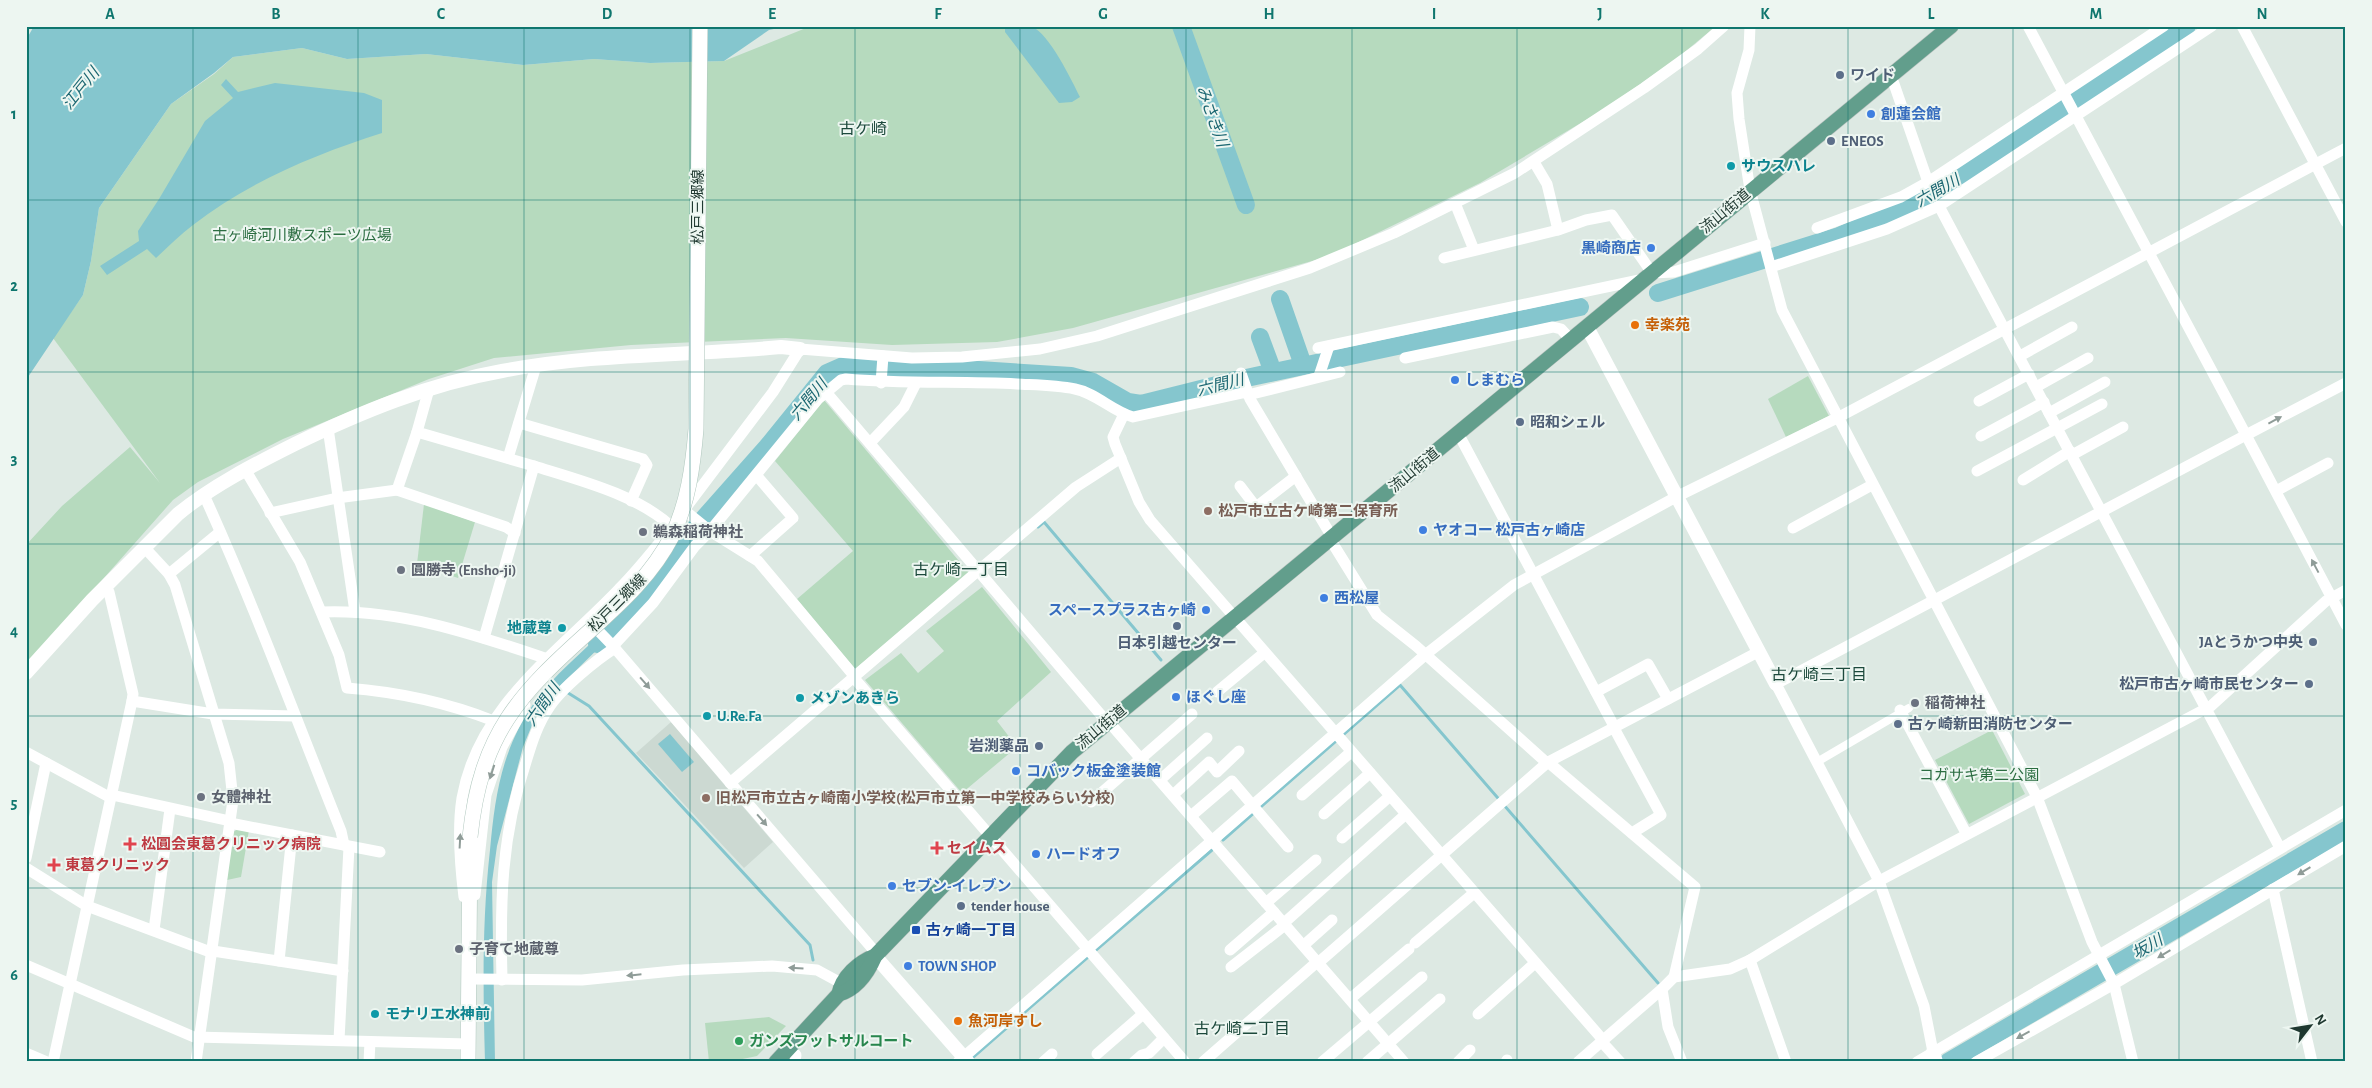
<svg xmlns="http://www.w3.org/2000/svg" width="2372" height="1088" viewBox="0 0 2372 1088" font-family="'Alegreya Sans','Noto Sans JP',sans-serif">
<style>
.built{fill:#ccd9d2}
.green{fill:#b6dabe}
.water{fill:#85c6ce}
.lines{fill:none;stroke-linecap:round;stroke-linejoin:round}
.stream{stroke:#85c6ce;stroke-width:3}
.river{stroke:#85c6ce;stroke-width:18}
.secondary-casing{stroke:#b1c8bf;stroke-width:16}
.primary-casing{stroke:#bcc3c1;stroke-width:16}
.pedestrian{stroke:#fff;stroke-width:8}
.minor{stroke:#fff;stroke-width:11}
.tertiary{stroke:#fff;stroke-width:14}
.secondary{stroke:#fff;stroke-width:15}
.primary{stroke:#629e8c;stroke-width:15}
.secondary-bridge-casing{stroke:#b1c8bf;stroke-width:16;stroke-linecap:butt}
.secondary-bridge{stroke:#fff;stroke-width:15}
.oneway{fill:#8f9c98}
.grid{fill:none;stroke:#0f766e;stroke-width:1;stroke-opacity:0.55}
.service-dot{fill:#5c6f8a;stroke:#edf6f1;stroke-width:2}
.shop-dot{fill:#3f7fe0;stroke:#edf6f1;stroke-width:2}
.culture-dot{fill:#0f9aa8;stroke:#edf6f1;stroke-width:2}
.food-dot{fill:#e8710a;stroke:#edf6f1;stroke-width:2}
.education-dot{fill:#8d6e63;stroke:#edf6f1;stroke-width:2}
.worship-dot{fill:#6b7280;stroke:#edf6f1;stroke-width:2}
.health-dot{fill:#e0444e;stroke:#edf6f1;stroke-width:2}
.transit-dot{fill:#1a4fb4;stroke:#edf6f1;stroke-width:2}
.leisure-dot{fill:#2e9e5b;stroke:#edf6f1;stroke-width:2}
.labels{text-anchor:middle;stroke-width:4;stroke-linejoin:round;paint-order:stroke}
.service-label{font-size:15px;font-weight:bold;fill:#4e5e75;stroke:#edf6f1;text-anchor:start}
.shop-label{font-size:15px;font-weight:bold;fill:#366cbe;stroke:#edf6f1;text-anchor:start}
.culture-label{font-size:15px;font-weight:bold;fill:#0d838f;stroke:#edf6f1;text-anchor:start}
.street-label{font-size:15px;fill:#1f3830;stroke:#edf6f1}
.park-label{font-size:15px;fill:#2b6d41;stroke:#edf6f1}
.food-label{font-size:15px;font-weight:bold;fill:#c56008;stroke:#edf6f1;text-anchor:start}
.education-label{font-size:15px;font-weight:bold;fill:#785e54;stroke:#edf6f1;text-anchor:start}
.worship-label{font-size:15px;font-weight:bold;fill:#5b616d;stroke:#edf6f1;text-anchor:start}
.health-label{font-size:15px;font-weight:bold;fill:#be3a42;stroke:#edf6f1;text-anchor:start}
.transit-label{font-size:15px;font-weight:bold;fill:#164399;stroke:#edf6f1;text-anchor:start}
.leisure-label{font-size:15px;font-weight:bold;fill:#27864d;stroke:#edf6f1;text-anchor:start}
.water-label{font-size:16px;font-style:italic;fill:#1c6772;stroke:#edf6f1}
.neighbourhood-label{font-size:16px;fill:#1c493c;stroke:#edf6f1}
.neatline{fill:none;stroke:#0f766e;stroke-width:2}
.grid-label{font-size:16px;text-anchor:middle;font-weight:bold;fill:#0f766e}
</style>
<rect width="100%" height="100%" fill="#dde9e3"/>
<path class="built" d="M671,722L773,842L744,868L636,753Z"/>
<g class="green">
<path d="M811,26H1716L1675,60L1601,111L1480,183L1330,256L1073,328L997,342L892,345L786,338L631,345L494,358L429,379L283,439L198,482L173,500L26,666V545L62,506L130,447L160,483L53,338L83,295L91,261L99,208L171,104L214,74L233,57L302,48L347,59L426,54L523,65L594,59L650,63L724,61Z"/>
<path d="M1808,376L1829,416L1786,437L1768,399Z"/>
<path d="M824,400L969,573L855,669L797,599L853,551L775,461Z"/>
<path d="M424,504L475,522L458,578L417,564Z"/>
<path d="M982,587L1051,672L997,721L1017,747L962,793L865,680L901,653L918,673L944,651L926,631Z"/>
<path d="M1992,730L2025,794L1969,824L1935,760Z"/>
<path d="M240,828L249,830L241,877L227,880L231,833Z"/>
<path d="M769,1017L786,1026L757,1056L728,1062H709L705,1023Z"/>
</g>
<g class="water">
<path d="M34,26H788L769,30L724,61L650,63L594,59L523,65L426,54L347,59L302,48L233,57L214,73L171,104L99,208L91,261L83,295L26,380V40Z"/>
<path d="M1005,26C1013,26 1025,24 1032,27C1049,33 1072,81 1080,97L1072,102L1059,103L1005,32Z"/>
<path d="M226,79L238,92L275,83L364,93L382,100V133C316,154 248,182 193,225C180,235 168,247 156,258L147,249L107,275L100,266L139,241L138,231L159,199L205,121L233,98L221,85Z"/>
<path d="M610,625L616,631L550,696L535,718L523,747L497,846L492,882L495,1062H485C483,991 482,921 490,850C495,797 501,752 532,706C553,675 584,651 610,625Z"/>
<path d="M670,734L694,762L682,772L658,744Z"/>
</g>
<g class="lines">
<g class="stream">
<path d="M26,452L27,450"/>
<path d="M1038,527L1044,522L1161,660"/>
<path d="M565,691L589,706L810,945L813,960"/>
<path d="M1223,840L1400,685L1658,983"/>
<path d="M1096,950L1212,850"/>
<path d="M971,1059L1088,957"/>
</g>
<g class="river">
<path d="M1181,26L1246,205"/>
<path d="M1658,293L1839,236L1929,197L2187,26"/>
<path d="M1280,299L1303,365"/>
<path d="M1260,337L1273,372"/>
<path d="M597,644L646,591L697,526L767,447L827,373L843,366L889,369H963L1071,376L1093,382L1128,402L1141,404L1237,380L1580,307"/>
<path d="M1948,1062L2346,830"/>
</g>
<defs>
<path id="secondary" d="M468,1062L470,837"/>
<g id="primary">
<path d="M839,994C842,977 859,962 875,956"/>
<path d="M776,1062L839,994C856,989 868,972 875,956L1072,752L1951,26"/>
</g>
</defs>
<use href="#secondary" class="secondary-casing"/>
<use href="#primary" class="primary-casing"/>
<path class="pedestrian" d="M1817,762L1909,708"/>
<g class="minor">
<path d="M1750,26L1749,50L1737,93L1739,119L1750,190L1782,310L2037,797L2092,942L2114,984L2133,1062"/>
<path d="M2242,26L2346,222"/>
<path d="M1534,162L1547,184L1558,230L1586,220L1612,215L1652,273L1674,272L1765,243"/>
<path d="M1928,182L2164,26"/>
<path d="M1455,203L1474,250"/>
<path d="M1939,206L2280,848"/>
<path d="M1817,228L1901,197L1928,182L1893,81L1889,77"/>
<path d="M1444,258L1558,230"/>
<path d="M1771,267L1887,229L1939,206L2212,26"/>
<path d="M1318,348L1644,279"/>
<path d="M2020,356L2072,327"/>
<path d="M1405,358L1553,327L1561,329L1571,340"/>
<path d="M1241,373L1250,399L1332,537"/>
<path d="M1319,376L1329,346"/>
<path d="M881,383L883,356"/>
<path d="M2346,383L2246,435L2346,625"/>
<path d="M2036,387L2088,358"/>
<path d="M429,389L417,432L534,466"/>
<path d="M826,392L1107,722"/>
<path d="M1248,395L1340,372"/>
<path d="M1979,401L2029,374"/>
<path d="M2049,413L2105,382"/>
<path d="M1124,414L1113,437L1115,444L1139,502L1150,520L1603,1040"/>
<path d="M519,423L643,459L647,465L631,501"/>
<path d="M328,428L355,612"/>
<path d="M1458,433L1615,728"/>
<path d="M1981,436L2044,402"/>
<path d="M870,443L904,407L916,383"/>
<path d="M2072,455L2123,427"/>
<path d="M508,458L536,366"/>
<path d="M246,471L300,562L339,655L347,688C398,692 446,702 494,721"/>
<path d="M1977,471L2102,404"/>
<path d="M2023,480L2070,451"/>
<path d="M1240,486L1256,507L1296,476"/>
<path d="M397,490L417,432"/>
<path d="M2276,491L2328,463"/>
<path d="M204,495C254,605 296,719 341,831L344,845"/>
<path d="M684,510L773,392L800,349L912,358L962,357L1040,349L1097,336L1310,268L1394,233L1515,173L1644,88L1698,49L1724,26"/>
<path d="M684,510L710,531L818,399L841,380L846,379C903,384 960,381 1017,384C1036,385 1056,385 1075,389C1096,393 1112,411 1133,417L1247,392"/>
<path d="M270,513L337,498L397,490L506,527L515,533"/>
<path d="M1793,528L1872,485"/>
<path d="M1330,539L1377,615L1416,646L1547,763"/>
<path d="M144,547L169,574L175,585L229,763L233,800L196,1062"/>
<path d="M750,556L793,518L757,476"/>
<path d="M169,574L220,532"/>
<path d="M322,612C400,609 473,634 545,658"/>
<path d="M589,621L613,646L877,954"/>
<path d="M484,638L534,466C579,480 638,495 672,527"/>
<path d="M613,646L653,603L695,546L710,531L758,561L855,677"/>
<path d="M854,678L1185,1062"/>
<path d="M1217,692L1264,653"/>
<path d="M1596,692L1648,664L1668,699"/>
<path d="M132,701L213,714L294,716"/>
<path d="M1900,710L1966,833"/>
<path d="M1108,721L1404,1062"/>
<path d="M1614,728L1661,815L1632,833"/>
<path d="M26,752L111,798"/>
<path d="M1548,762L1695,887L1674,977"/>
<path d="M1160,780L1207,738"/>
<path d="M730,783L1076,487L1121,458"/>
<path d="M112,795L230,821"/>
<path d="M1173,795L1209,762L1217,772L1239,751"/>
<path d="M1302,795L1351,752"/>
<path d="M1091,802L1192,714"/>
<path d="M1324,814L1370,773"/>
<path d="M1191,816L1232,781L1288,847"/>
<path d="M230,823L380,852"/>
<path d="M1342,838L1390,796"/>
<path d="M26,858L46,763"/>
<path d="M26,868L87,906L213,953"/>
<path d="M2273,889L2312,1062"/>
<path d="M475,895L486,795L502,747L525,705"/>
<path d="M464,897C460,865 457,830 462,798C478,706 559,652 619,589C637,571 653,551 669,531"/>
<path d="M1266,903L1316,860"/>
<path d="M1284,923L1406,814"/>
<path d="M154,930L170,809"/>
<path d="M1415,943L1474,893"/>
<path d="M1304,945L1332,920"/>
<path d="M1230,950L1274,912"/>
<path d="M213,951L343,971"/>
<path d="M1750,960L1786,1062"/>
<path d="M279,961L292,835"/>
<path d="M1318,963L1548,762L1758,652"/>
<path d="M26,965L194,1037L468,1044"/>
<path d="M1231,967L1285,925"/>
<path d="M468,979L582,980L683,970L772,966L817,970L841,983"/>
<path d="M502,980C500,902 501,836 526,762C532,742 538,723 550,706C562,688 596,660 615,648"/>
<path d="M1350,999L1409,949"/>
<path d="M1478,1014L1535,963"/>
<path d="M339,1040L349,847"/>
<path d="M1601,1041L1620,1062"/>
<path d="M789,1048L796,1055L795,1062"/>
<path d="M1933,1052L1924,1006L1879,881L1776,684L2246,435L2028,26"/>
<path d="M26,1053L47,1062"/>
<path d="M1097,1054L1143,1014"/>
<path d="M53,1062L132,701L133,694L109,592L104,588"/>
<path d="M369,1062L370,1042"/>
<path d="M958,1062L1425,655L1514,585L1676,497L1837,418L2346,148"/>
<path d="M1043,1062L1052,1054"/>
<path d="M1134,1062L1142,1055L1149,1053L1164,1038"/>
<path d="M1203,1062L1317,962"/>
<path d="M1322,1062L1422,977"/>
<path d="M1367,1062L1440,999"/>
<path d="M1458,1062L1470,1050"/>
<path d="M1506,1062L1507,1060"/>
<path d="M1578,1062L1662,989"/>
<path d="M1682,1062L1668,1027L1662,989L1674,977L1730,969L1750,960L1879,881L2211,706L2326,601L2346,590"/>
<path d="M1917,1062L2346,810"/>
<path d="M1976,1062L2114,984L2346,846"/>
</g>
<g class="tertiary">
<path d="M1587,327L1776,684"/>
<path d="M26,673L92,600L178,514C212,486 255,464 295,444C361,412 429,384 502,371C594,353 688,356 781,347L800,349"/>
<path d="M875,956L968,1062"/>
<path d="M1933,1052L1936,1062"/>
</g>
<use href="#secondary" class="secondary"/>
<use href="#primary" class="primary"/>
<defs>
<path id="secondary-bridge" d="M470,837C481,733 518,695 593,628C623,601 653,573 672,536C688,503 693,466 696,429L700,26"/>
</defs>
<use href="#secondary-bridge" class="secondary-bridge-casing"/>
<use href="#secondary-bridge" class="secondary-bridge"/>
</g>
<defs><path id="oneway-solid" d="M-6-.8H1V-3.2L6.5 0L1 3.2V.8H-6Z" transform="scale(1.25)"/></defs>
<g class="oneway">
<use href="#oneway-solid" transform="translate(2275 420) rotate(-28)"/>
<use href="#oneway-solid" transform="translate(2315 566) rotate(-118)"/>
<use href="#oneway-solid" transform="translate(645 683) rotate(49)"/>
<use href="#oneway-solid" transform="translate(492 772) rotate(108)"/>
<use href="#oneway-solid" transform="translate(762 820) rotate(49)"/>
<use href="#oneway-solid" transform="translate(460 841) rotate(-87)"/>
<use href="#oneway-solid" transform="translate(2304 871) rotate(149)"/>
<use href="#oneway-solid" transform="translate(2164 954) rotate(149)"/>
<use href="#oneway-solid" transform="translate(796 968) rotate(-176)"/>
<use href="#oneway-solid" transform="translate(634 975) rotate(174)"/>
<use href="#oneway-solid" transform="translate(2023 1035) rotate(151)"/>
</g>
<path class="grid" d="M193,26V1062M358,26V1062M524,26V1062M690,26V1062M855,26V1062M1020,26V1062M1186,26V1062M1352,26V1062M1517,26V1062M1682,26V1062M1848,26V1062M2013,26V1062M2179,26V1062M26,200H2346M26,372H2346M26,544H2346M26,716H2346M26,888H2346"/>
<g class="service-dot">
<circle cx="1840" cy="75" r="5"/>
<circle cx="1831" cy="141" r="5"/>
<circle cx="1520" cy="422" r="5"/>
<circle cx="1177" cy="626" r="5"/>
<circle cx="2313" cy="642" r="5"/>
<circle cx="2309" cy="684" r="5"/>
<circle cx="1898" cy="724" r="5"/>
<circle cx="1039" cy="746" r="5"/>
<circle cx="961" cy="906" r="5"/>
</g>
<g class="shop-dot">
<circle cx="1871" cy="114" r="5"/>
<circle cx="1651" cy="248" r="5"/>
<circle cx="1455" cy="380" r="5"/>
<circle cx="1423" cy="530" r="5"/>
<circle cx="1324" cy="598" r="5"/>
<circle cx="1206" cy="610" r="5"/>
<circle cx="1176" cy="697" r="5"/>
<circle cx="1016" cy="771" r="5"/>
<circle cx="1036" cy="854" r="5"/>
<circle cx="892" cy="886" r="5"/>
<circle cx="908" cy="966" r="5"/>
</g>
<g class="culture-dot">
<circle cx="1731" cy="166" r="5"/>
<circle cx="562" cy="628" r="5"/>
<circle cx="800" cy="698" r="5"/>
<circle cx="707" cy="716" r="5"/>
<circle cx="375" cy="1014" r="5"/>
</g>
<g class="food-dot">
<circle cx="1635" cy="325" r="5"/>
<circle cx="958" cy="1021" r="5"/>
</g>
<g class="education-dot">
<circle cx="1208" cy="511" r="5"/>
<circle cx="706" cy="798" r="5"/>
</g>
<g class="worship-dot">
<circle cx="643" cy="532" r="5"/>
<circle cx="401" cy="570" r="5"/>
<circle cx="1915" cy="703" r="5"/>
<circle cx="201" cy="797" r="5"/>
<circle cx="459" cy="949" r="5"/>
</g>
<g class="health-dot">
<path d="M127.5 836.5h5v5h5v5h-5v5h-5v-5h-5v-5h5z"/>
<path d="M934.5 840.5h5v5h5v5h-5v5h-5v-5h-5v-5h5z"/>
<path d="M51.5 857.5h5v5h5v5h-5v5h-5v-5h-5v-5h5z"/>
</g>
<rect class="transit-dot" x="911" y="925" width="10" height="10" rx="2.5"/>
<circle class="leisure-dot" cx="739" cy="1041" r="5"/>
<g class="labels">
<g class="service-label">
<text x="1850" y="80">ワイド</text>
<text x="1841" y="146">ENEOS</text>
<text x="1530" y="427">昭和シェル</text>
<text x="2303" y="647" text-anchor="end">JAとうかつ中央</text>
<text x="1177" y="648" text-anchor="middle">日本引越センター</text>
<text x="2299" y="689" text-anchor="end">松戸市古ヶ崎市民センター</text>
<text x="1908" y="729">古ヶ崎新田消防センター</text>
<text x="1029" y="751" text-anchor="end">岩渕薬品</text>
<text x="971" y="911">tender house</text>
</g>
<g class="shop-label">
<text x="1881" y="119">創蓮会館</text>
<text x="1641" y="253" text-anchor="end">黒崎商店</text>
<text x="1465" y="385">しまむら</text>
<text x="1433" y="535">ヤオコー 松戸古ヶ崎店</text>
<text x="1334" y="603">西松屋</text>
<text x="1196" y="615" text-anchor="end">スペースプラス古ヶ崎</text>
<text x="1186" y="702">ほぐし座</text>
<text x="1026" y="776">コバック板金塗装館</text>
<text x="1046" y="859">ハードオフ</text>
<text x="902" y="891">セブン-イレブン</text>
<text x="918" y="971">TOWN SHOP</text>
</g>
<g class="culture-label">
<text x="1741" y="171">サウスハレ</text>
<text x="552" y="633" text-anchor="end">地蔵尊</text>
<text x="810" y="703">メゾンあきら</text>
<text x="717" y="721">U.Re.Fa</text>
<text x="385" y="1019">モナリエ水神前</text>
</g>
<g class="street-label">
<text transform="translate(698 207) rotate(-90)" y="5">松戸三郷線</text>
<text transform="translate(1725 211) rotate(-40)" y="5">流山街道</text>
<text transform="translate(1414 470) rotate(-40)" y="5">流山街道</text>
<text transform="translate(617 603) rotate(-45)" y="5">松戸三郷線</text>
<text transform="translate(1101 727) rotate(-40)" y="5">流山街道</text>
</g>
<g class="park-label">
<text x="302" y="240">古ヶ崎河川敷スポーツ広場</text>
<text x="1979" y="780">コガサキ第二公園</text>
</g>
<g class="food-label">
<text x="1645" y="330">幸楽苑</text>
<text x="968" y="1026">魚河岸すし</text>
</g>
<g class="education-label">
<text x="1218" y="516">松戸市立古ケ崎第二保育所</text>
<text x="716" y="803">旧松戸市立古ヶ崎南小学校(松戸市立第一中学校みらい分校)</text>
</g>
<g class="worship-label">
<text x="653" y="537">鵜森稲荷神社</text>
<text x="411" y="575">圓勝寺 (Ensho-ji)</text>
<text x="1925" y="708">稲荷神社</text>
<text x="211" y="802">女體神社</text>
<text x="469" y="954">子育て地蔵尊</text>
</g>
<g class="health-label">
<text x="141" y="849">松圓会東葛クリニック病院</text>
<text x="947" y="853">セイムス</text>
<text x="65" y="870">東葛クリニック</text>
</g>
<g class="transit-label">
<text x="926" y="935">古ヶ崎一丁目</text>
</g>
<g class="leisure-label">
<text x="749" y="1046">ガンズフットサルコート</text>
</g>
<g class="water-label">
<text transform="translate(80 88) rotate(-51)" y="6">江戸川</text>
<text transform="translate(1213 116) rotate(70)" y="6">みさき川</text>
<text transform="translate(1937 190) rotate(-30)" y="6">六間川</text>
<text transform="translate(1220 384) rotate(-14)" y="6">六間川</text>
<text transform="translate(808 399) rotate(-50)" y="6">六間川</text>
<text transform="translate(542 704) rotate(-55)" y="6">六間川</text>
<text transform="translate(2147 946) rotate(-30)" y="6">坂川</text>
</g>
<g class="neighbourhood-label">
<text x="863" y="134">古ケ崎</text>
<text x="961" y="575">古ケ崎一丁目</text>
<text x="1819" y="680">古ケ崎三丁目</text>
<text x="1242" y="1034">古ケ崎二丁目</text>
</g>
</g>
<rect width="2372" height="1088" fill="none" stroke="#edf6f1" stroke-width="55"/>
<g transform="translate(2310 1026) rotate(59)" stroke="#edf6f1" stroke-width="4" paint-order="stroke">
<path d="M0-4L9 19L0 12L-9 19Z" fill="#1f3830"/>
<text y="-8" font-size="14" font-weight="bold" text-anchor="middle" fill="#1f3830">N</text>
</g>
<rect x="28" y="28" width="2316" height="1032" class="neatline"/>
<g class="grid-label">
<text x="110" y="19">A</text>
<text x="276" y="19">B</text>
<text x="441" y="19">C</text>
<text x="607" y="19">D</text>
<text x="772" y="19">E</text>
<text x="938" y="19">F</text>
<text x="1103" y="19">G</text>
<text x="1269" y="19">H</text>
<text x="1434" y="19">I</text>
<text x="1600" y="19">J</text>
<text x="1765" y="19">K</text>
<text x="1931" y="19">L</text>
<text x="2096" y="19">M</text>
<text x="2262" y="19">N</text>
<text x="14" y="119">1</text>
<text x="14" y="291">2</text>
<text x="14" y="464">3</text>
<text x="14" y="636">4</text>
<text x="14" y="808">5</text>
<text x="14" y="980">6</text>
</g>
</svg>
